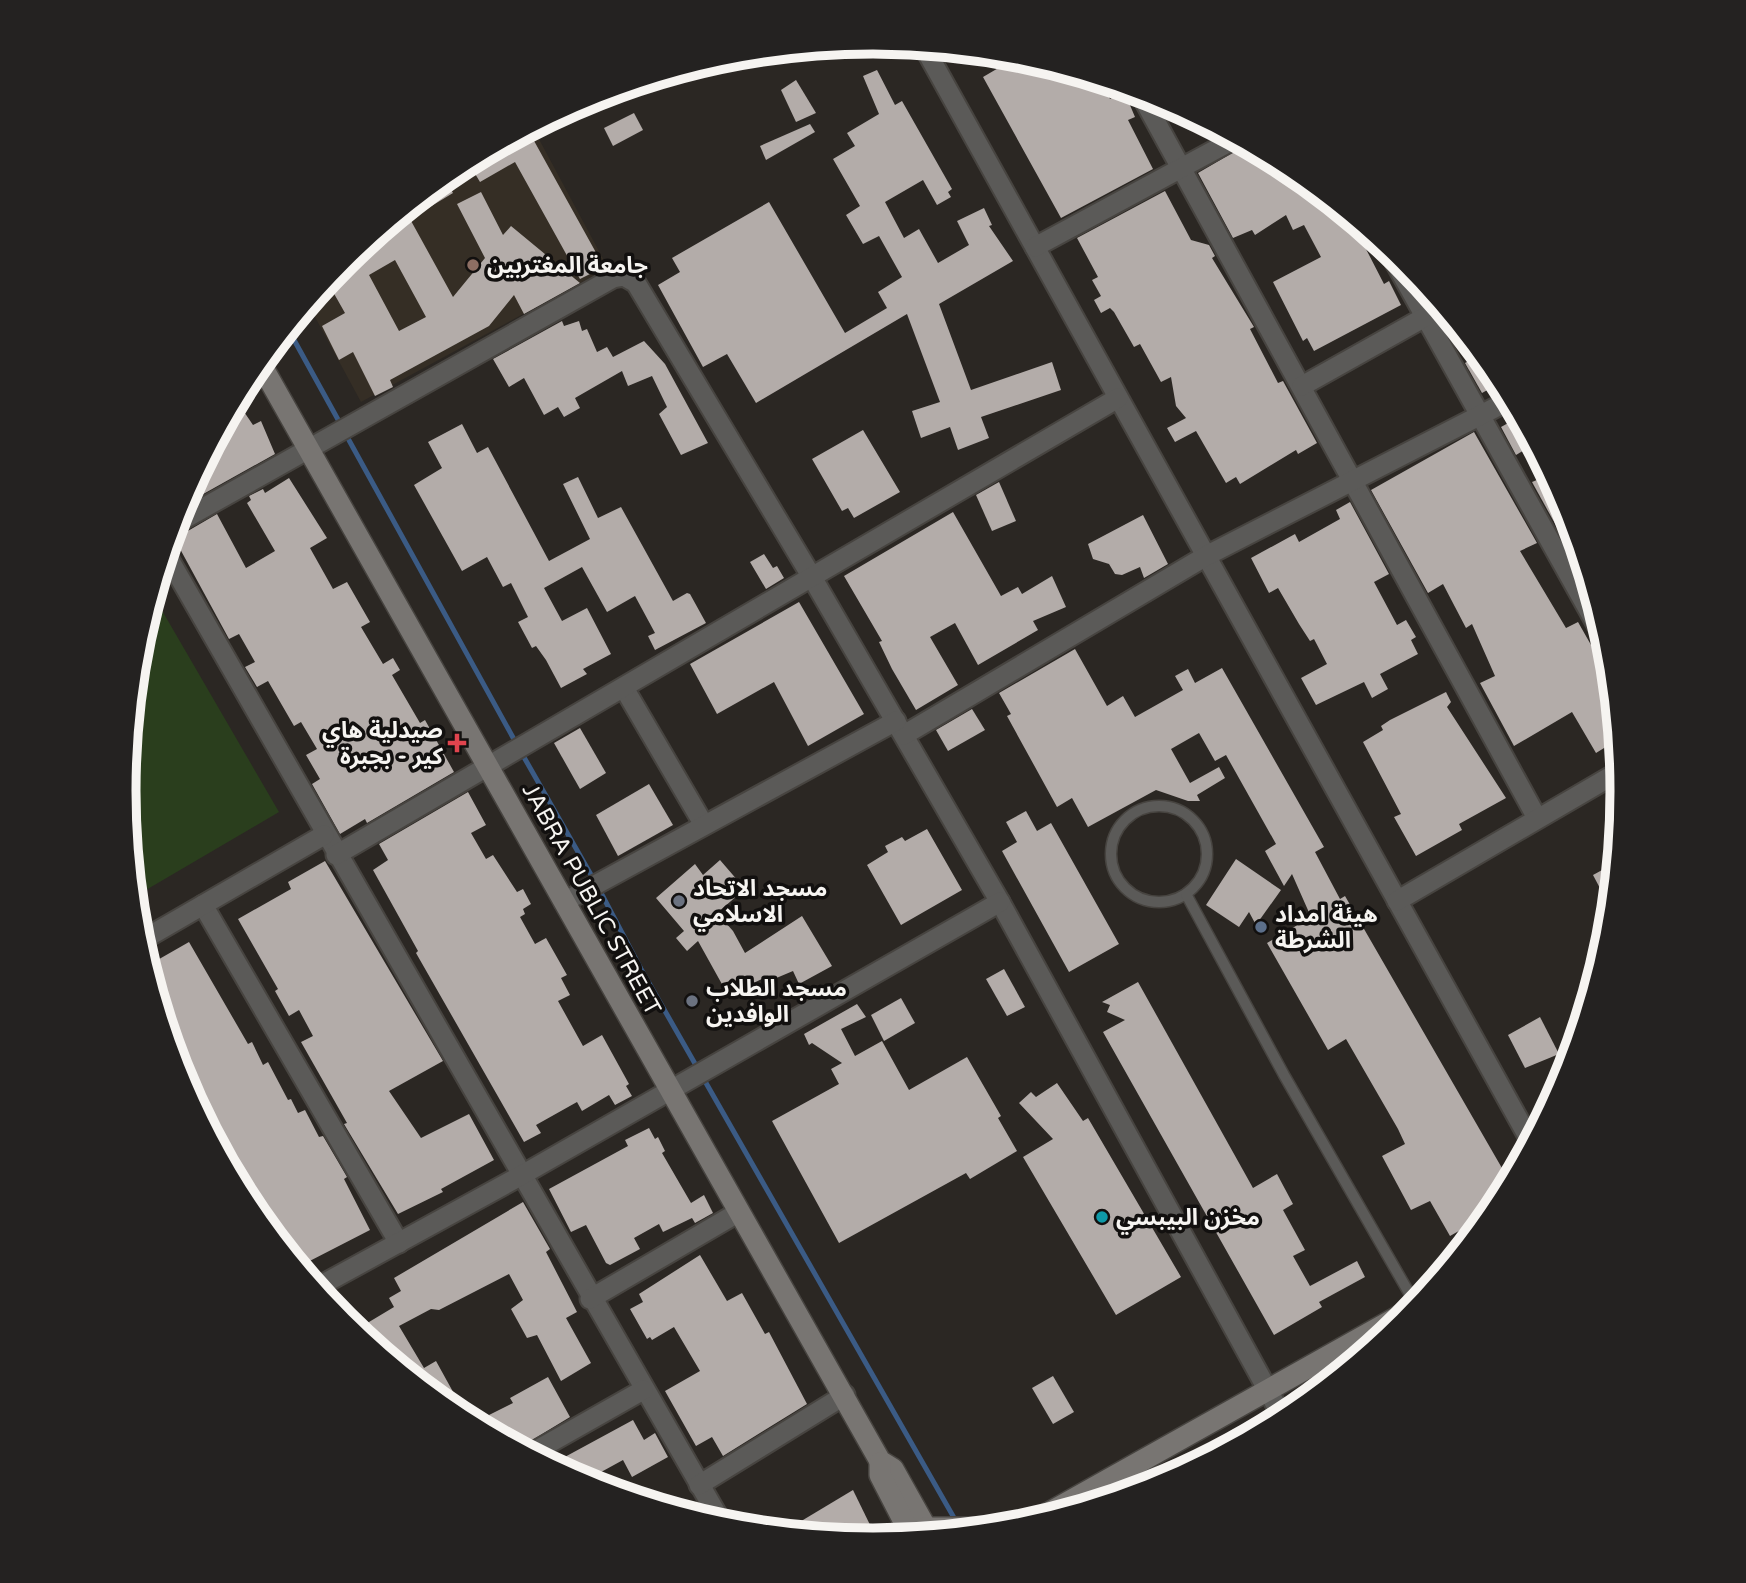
<svg xmlns="http://www.w3.org/2000/svg" width="1746" height="1583" viewBox="0 0 1746 1583" font-family="'Varela Round','Noto Sans Arabic',sans-serif">
<style>
.built{fill:#352e25}
.green{fill:#2a3e1d}
.lines{fill:none;stroke-linecap:round;stroke-linejoin:round}
.stream{stroke:#3b5b85;stroke-width:5}
.building{fill:#b3aca9;fill-rule:evenodd}
.lane-casing{stroke:#474440;stroke-width:13}
.street-casing{stroke:#474440;stroke-width:23}
.secondary-casing{stroke:#474440;stroke-width:24}
.lane{stroke:#5b5a58;stroke-width:10}
.street{stroke:#5b5a58;stroke-width:19}
.secondary{stroke:#787572;stroke-width:21}
.education-dot{fill:#8d6e63;stroke:#12100f;stroke-width:2.5}
.health-dot{fill:#e0444e;stroke:#12100f;stroke-width:2.5}
.worship-dot{fill:#6b7280;stroke:#12100f;stroke-width:2.5}
.service-dot{fill:#5c6f8a;stroke:#12100f;stroke-width:2.5}
.culture-dot{fill:#0f9aa8;stroke:#12100f;stroke-width:2.5}
.labels{text-anchor:middle;stroke-width:7;stroke-linejoin:round;paint-order:stroke}
.poi-label{font-size:23px;font-weight:bold;fill:#f6f4f1;stroke:#12100f;text-anchor:start}
.street-label{font-size:23px;fill:#f6f4f1;stroke:#12100f}
.rim{fill:none;stroke:#f6f4f1;stroke-width:9}
</style>
<rect width="100%" height="100%" fill="#2b2723"/>
<path class="built" d="M533,128L608,268L361,402L308,304L343,261L457,168Z"/>
<path class="green" d="M153,595L279,812L134,897L124,791L138,645Z"/>
<g class="lines">
<g class="stream">
<path d="M288,329L341,425"/>
<path d="M345,433L516,743"/>
<path d="M521,752L594,880"/>
<path d="M599,889L641,969L957,1523"/>
</g>
</g>
<g class="building">
<path d="M1019,56L1102,81L1110,99L1124,91L1135,117L1128,120L1153,169L1061,218L983,77Z"/>
<path d="M877,70L895,105L902,101L952,189L948,192L951,197L937,205L923,180L885,202L904,238L919,229L938,263L969,245L957,221L984,208L992,225L989,226L1013,261L939,304L971,390L1052,362L1061,390L981,417L989,438L958,450L950,427L921,438L912,411L940,402L907,314L756,403L727,354L703,367L658,285L680,272L672,258L769,202L845,333L887,308L878,292L902,277L879,236L863,244L846,215L860,206L833,159L855,146L847,133L879,114L863,76Z"/>
<path d="M796,80L816,113L796,122L781,90Z"/>
<path d="M634,113L643,130L613,146L604,128Z"/>
<path d="M810,124L815,132L766,160L760,146Z"/>
<path d="M528,130L604,267L580,279L515,162L480,182L468,162Z"/>
<path d="M1246,145L1290,169L1350,218L1384,284L1389,281L1401,305L1314,351L1307,338L1303,341L1273,282L1321,257L1304,225L1293,230L1286,215L1255,235L1252,230L1233,238L1198,173Z"/>
<path d="M444,178L453,193L410,219L453,297L485,258L457,204L481,192L503,235L511,226L580,283L524,314L514,295L489,326L390,380L393,387L375,396L353,352L339,360L322,326L345,313L328,283L339,277L336,271L343,261ZM395,260L426,317L399,331L369,275Z"/>
<path d="M1165,191L1191,240L1209,245L1215,256L1212,258L1254,327L1250,329L1278,383L1283,381L1317,443L1298,454L1296,450L1240,484L1236,477L1226,483L1196,431L1175,442L1167,428L1186,418L1176,406L1171,377L1161,382L1140,344L1134,347L1114,312L1110,308L1101,313L1094,300L1101,296L1092,280L1098,277L1077,238Z"/>
<path d="M562,321L564,326L579,321L582,331L587,329L597,352L607,347L613,357L644,341L665,364L708,443L681,455L659,414L667,407L652,376L628,386L622,371L575,398L580,408L564,417L558,407L544,415L524,378L509,387L493,359Z"/>
<path d="M1479,355L1500,383L1482,393L1465,363Z"/>
<path d="M236,400L253,425L261,421L275,454L180,507Z"/>
<path d="M1519,417L1533,445L1516,455L1501,427Z"/>
<path d="M462,424L477,453L488,447L549,561L590,539L563,484L578,477L598,518L621,507L673,601L687,593L690,594L706,623L655,650L648,636L655,633L635,596L607,612L582,567L544,588L562,621L587,608L611,654L583,669L587,674L561,688L546,660L536,646L532,648L518,622L528,617L511,583L503,587L487,557L462,571L414,485L442,468L428,442Z"/>
<path d="M863,430L900,492L854,518L848,508L842,511L812,459Z"/>
<path d="M1474,432L1537,543L1520,551L1566,628L1578,622L1612,682L1617,740L1596,753L1572,712L1514,746L1480,683L1495,676L1472,624L1466,628L1443,584L1428,593L1371,490Z"/>
<path d="M1549,475L1566,505L1590,587L1532,482Z"/>
<path d="M289,478L327,538L310,548L333,589L347,582L370,622L361,627L383,664L393,658L400,670L392,675L420,723L425,720L454,772L367,823L365,819L340,834L312,784L320,779L306,755L317,749L301,722L294,726L268,681L257,687L245,667L255,662L239,634L229,639L173,536L181,535L217,514L246,568L275,551L247,503L251,500L249,496L263,489L265,493Z"/>
<path d="M999,482L1016,521L992,531L976,495Z"/>
<path d="M1350,502L1389,574L1374,582L1397,625L1406,620L1416,637L1411,640L1418,654L1380,674L1388,689L1372,698L1364,682L1316,705L1301,678L1327,664L1314,639L1310,641L1299,624L1278,588L1269,593L1251,558L1295,534L1299,542L1340,519L1336,510Z"/>
<path d="M953,512L1001,596L1018,587L1022,594L1052,576L1066,607L1033,621L1038,630L978,665L955,623L930,637L958,685L916,710L892,669L879,642L882,641L844,576Z"/>
<path d="M1143,515L1168,564L1144,578L1140,567L1122,575L1115,574L1109,564L1093,559L1088,544Z"/>
<path d="M764,554L773,568L777,566L784,578L766,589L750,562Z"/>
<path d="M799,602L864,714L808,746L774,682L717,714L690,664Z"/>
<path d="M1075,649L1107,706L1123,696L1135,717L1183,690L1175,676L1188,669L1195,683L1222,668L1324,847L1315,852L1340,899L1345,896L1510,1182L1494,1211L1450,1236L1430,1201L1411,1210L1382,1156L1405,1144L1398,1129L1346,1039L1328,1050L1267,943L1311,917L1292,874L1284,886L1265,851L1276,844L1226,755L1215,761L1199,733L1171,749L1190,783L1219,767L1225,778L1197,795L1200,801H1188L1156,790L1088,827L1072,798L1057,807L1007,716L1011,714L999,693Z"/>
<path d="M1446,692L1451,702L1447,707L1506,798L1459,824L1462,830L1416,856L1394,817L1401,814L1363,742L1383,730L1381,726L1390,720Z"/>
<path d="M972,709L985,730L948,751L936,730Z"/>
<path d="M580,728L606,773L580,789L554,743Z"/>
<path d="M649,784L673,825L618,856L596,815Z"/>
<path d="M468,792L486,825L471,833L486,859L493,855L517,892L523,889L531,904L523,909L525,914L520,917L535,944L546,938L567,975L561,978L570,995L558,1001L583,1046L602,1035L629,1084L626,1086L632,1096L615,1105L609,1095L582,1111L577,1102L536,1125L541,1133L524,1142L416,953L418,951L373,870L388,860L379,844Z"/>
<path d="M1026,811L1037,831L1051,823L1119,944L1069,972L1002,851L1017,842L1006,822Z"/>
<path d="M927,829L962,890L901,925L867,865L888,852L885,846L902,837L905,841Z"/>
<path d="M1236,859L1281,890L1256,925L1249,912L1239,927L1206,905Z"/>
<path d="M720,860L745,889L717,913L733,931L745,953L802,916L832,966L799,984L793,971L774,979L764,978L728,995L698,941L687,951L676,938L684,931L656,898L695,864L703,875Z"/>
<path d="M325,861L443,1061L389,1091L421,1138L469,1114L494,1160L441,1189L443,1192L398,1214L344,1124L347,1123L301,1042L313,1036L299,1010L289,1016L275,991L278,989L238,919L291,889L288,882Z"/>
<path d="M1615,863V868L1611,909L1593,875Z"/>
<path d="M189,942L248,1044L252,1042L263,1065L268,1062L288,1100L291,1099L298,1113L305,1110L319,1137L323,1136L347,1177L344,1179L370,1230L298,1267L250,1208L180,1078L147,966Z"/>
<path d="M1004,969L1025,1007L1007,1016L986,979Z"/>
<path d="M1138,982L1253,1188L1277,1174L1293,1204L1283,1210L1305,1250L1293,1256L1310,1286L1357,1261L1365,1277L1319,1302L1322,1307L1274,1335L1103,1032L1125,1020L1107,1012L1110,1005L1102,1002Z"/>
<path d="M901,998L915,1023L884,1041L871,1015Z"/>
<path d="M857,1004L866,1017L841,1029L855,1056L882,1041L909,1090L967,1057L1001,1116L998,1118L1017,1151L970,1179L966,1173L839,1243L772,1121L839,1084L831,1069L842,1063L812,1043L809,1045L804,1034Z"/>
<path d="M1540,1017L1559,1054L1525,1068L1508,1035Z"/>
<path d="M1057,1083L1083,1121L1088,1118L1181,1277L1116,1315L1023,1157L1053,1139L1019,1103L1031,1092L1036,1097Z"/>
<path d="M649,1128L655,1139L658,1137L665,1151L662,1153L691,1203L704,1195L713,1213L695,1223L692,1218L663,1232L659,1224L634,1238L640,1249L610,1265L606,1263L586,1225L571,1232L549,1189L628,1146L625,1140Z"/>
<path d="M523,1202L550,1249L546,1252L577,1312L566,1318L591,1363L561,1381L537,1335L527,1338L511,1309L523,1300L509,1274L439,1310L431,1309L399,1326L424,1368L436,1361L457,1399L445,1405L354,1331L394,1307L389,1298L401,1291L394,1278Z"/>
<path d="M700,1255L727,1301L742,1293L765,1334L769,1332L807,1404L723,1456L712,1437L696,1446L665,1391L700,1371L674,1327L652,1340L650,1337L647,1339L630,1309L643,1302L639,1294Z"/>
<path d="M1053,1376L1074,1412L1053,1424L1032,1388Z"/>
<path d="M548,1377L570,1417L519,1448L480,1427L491,1420L489,1415L513,1403L510,1398Z"/>
<path d="M633,1420L644,1440L655,1433L668,1457L632,1477L623,1460L592,1477L598,1488L550,1465Z"/>
<path d="M853,1490L874,1533L859,1540L783,1532Z"/>
</g>
<g class="lines">
<defs>
<g id="lane">
<circle cx="1159" cy="854" r="48"/>
<path d="M1186,894L1284,1075L1416,1305"/>
</g>
<g id="street">
<path d="M924,47L1531,1142"/>
<path d="M1140,93L1537,818"/>
<path d="M1035,247L1235,139"/>
<path d="M1387,248L1608,645"/>
<path d="M1302,386L1425,317"/>
<path d="M175,524L613,278L624,276L636,283L813,579L1000,902L1283,1418"/>
<path d="M166,554L723,1525"/>
<path d="M624,688L704,825"/>
<path d="M904,735L1206,556L1510,400"/>
<path d="M336,855L1118,398"/>
<path d="M1397,901L1620,771"/>
<path d="M564,902L896,721"/>
<path d="M203,905L399,1243"/>
<path d="M139,942L324,835"/>
<path d="M316,1288L522,1175L1000,902"/>
<path d="M590,1299L739,1212"/>
<path d="M530,1454L643,1390"/>
<path d="M699,1485L845,1395"/>
</g>
<g id="secondary">
<path d="M260,363L880,1461L893,1469L930,1535"/>
<path d="M880,1463V1475L912,1537"/>
<path d="M925,1528H1003"/>
<path d="M1009,1528L1031,1523L1414,1308"/>
</g>
</defs>
<use href="#lane" class="lane-casing"/>
<use href="#street" class="street-casing"/>
<use href="#secondary" class="secondary-casing"/>
<use href="#lane" class="lane"/>
<use href="#street" class="street"/>
<use href="#secondary" class="secondary"/>
</g>
<circle class="education-dot" cx="473" cy="265" r="7"/>
<path class="health-dot" d="M453.5 732.5h7v7h7v7h-7v7h-7v-7h-7v-7h7z"/>
<g class="worship-dot">
<circle cx="679" cy="901" r="7"/>
<circle cx="692" cy="1001" r="7"/>
</g>
<circle class="service-dot" cx="1261" cy="927" r="7"/>
<circle class="culture-dot" cx="1102" cy="1217" r="7"/>
<g class="labels">
<g class="poi-label">
<text x="487" y="273">جامعة المغتربين</text>
<text x="443" y="738" text-anchor="end">صيدلية هاي<tspan x="443" dy="26">كير - بجبرة</tspan></text>
<text x="693" y="896">مسجد الاتحاد<tspan x="693" dy="26">الاسلامي</tspan></text>
<text x="1275" y="922">هيئة امداد<tspan x="1275" dy="26">الشرطة</tspan></text>
<text x="706" y="996">مسجد الطلاب<tspan x="706" dy="26">الوافدين</tspan></text>
<text x="1116" y="1225">مخزن البيبسي</text>
</g>
<g class="street-label">
<text transform="translate(592 899) rotate(61)" y="8">JABRA PUBLIC STREET</text>
</g>
</g>
<path d="M0 0H1746V1583H0ZM136 791a737 737 0 1 1 1474 0a737 737 0 1 1-1474 0Z" fill="#242221" fill-rule="evenodd"/>
<path class="rim" d="M136 791a737 737 0 1 1 1474 0a737 737 0 1 1-1474 0Z"/>
</svg>
